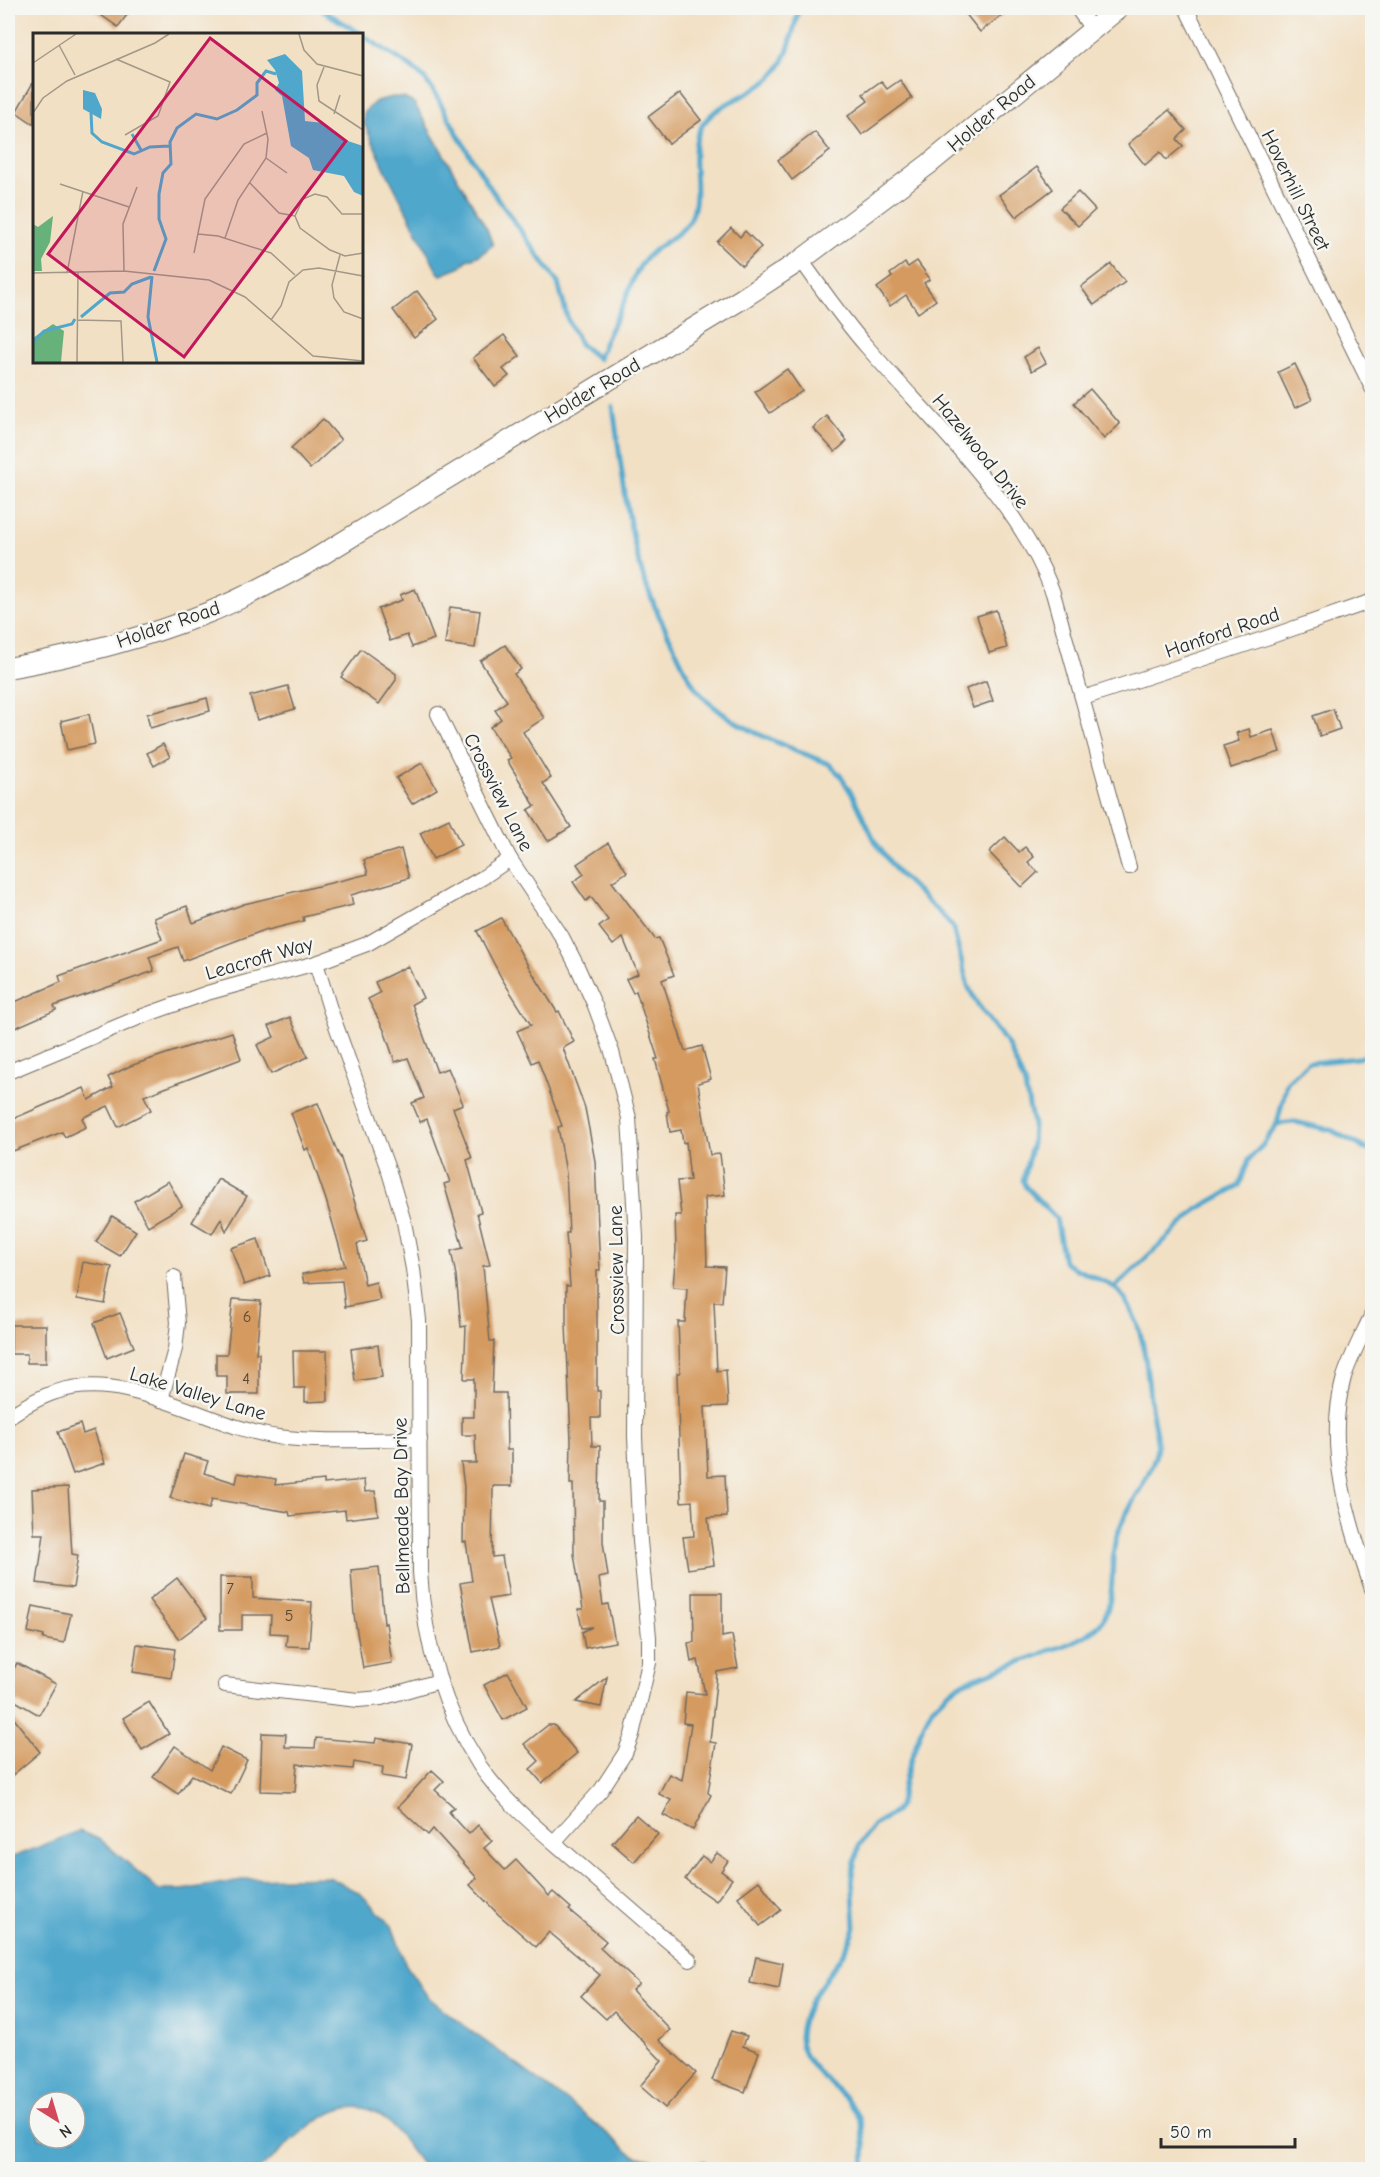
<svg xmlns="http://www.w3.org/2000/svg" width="1380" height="2177" viewBox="0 0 1380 2177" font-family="'Comic Neue',sans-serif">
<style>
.water{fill:#4fa7cc;stroke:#3d697c;stroke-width:1.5;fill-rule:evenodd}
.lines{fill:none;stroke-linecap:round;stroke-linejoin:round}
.stream{stroke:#4fa7cc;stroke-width:5}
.building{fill:#d49a5f}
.street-casing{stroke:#716a61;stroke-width:16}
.secondary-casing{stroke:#716a61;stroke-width:22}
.street{stroke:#fff;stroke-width:14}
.secondary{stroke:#fff;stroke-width:20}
.labels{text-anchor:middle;stroke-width:5;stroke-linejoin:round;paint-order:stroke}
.number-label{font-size:16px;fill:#554738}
.street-label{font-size:20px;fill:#2b2b2b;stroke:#f6f6f2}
.inset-river{fill:none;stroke:#4fa7cc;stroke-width:3}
.inset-road{fill:none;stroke:#a29887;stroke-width:1.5}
.view{fill:#c2185b;fill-opacity:0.15;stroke:#c2185b;stroke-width:3}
.inset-edge{fill:none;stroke:#2b2b2b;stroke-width:3}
</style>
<rect width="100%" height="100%" fill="#f6f6f2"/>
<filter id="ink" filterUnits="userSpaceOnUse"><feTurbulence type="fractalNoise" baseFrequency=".0167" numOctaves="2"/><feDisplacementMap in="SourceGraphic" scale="12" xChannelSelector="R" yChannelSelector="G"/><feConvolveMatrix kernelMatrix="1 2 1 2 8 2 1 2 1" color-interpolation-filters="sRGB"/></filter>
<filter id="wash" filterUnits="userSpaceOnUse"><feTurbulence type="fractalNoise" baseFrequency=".008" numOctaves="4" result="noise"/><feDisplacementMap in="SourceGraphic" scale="24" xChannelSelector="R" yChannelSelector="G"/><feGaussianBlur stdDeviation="1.35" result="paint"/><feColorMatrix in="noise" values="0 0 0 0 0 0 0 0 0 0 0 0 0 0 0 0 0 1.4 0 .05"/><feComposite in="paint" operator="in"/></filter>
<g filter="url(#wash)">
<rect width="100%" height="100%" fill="#f2e0c4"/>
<g class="water">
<path d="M393,97L404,98L414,103L487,229L493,245L480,255L467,260L461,267L441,275L437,271L386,171L364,123V112L376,101Z"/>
<path d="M79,1831L101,1840L159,1890H182L248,1879L329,1877L361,1894L392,1926L406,1965L428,1997L463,2025L571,2104L635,2156L673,2164L705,2161L706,2169H425C414,2156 396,2128 384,2118C340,2082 291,2145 259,2169H8V1859ZM39,2102H75V2138H39Z"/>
</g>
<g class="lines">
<g class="stream">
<path d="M319,8L361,34"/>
<path d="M362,35L411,67L424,78L434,92L468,152L491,189L558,283L568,320L580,344L599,359C603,339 615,323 623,305C630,289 635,270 647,257C661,242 682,236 691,218C704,189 685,151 703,124C720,101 746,98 767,81C789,64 792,33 799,8"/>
<path d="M613,407C621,462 626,520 642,573C650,598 661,621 673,644C683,666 693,690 712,705C745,733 790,747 829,764L840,775L853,796L876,843L897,872L945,918L953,928L968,986L976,1002L1008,1045L1024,1082L1033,1124L1032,1144L1023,1180L1025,1186L1056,1218L1064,1262C1080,1274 1108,1279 1120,1293C1146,1324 1146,1368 1151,1406C1153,1423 1161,1443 1154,1460C1145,1487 1124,1510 1116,1538C1109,1563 1118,1605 1098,1626C1090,1634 1074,1642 1063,1646C1055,1649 1049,1649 1042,1654L964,1682L946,1694L932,1708L920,1732L906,1775L899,1806L895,1812L874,1825L859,1845L852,1874L855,1927C844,1967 803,1992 800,2036C799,2070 849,2089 860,2120C865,2135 865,2153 864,2170"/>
<path d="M1277,1124L1295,1122L1331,1130L1372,1152"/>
<path d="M1114,1288L1199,1208L1239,1186L1249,1159L1262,1146L1277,1124L1287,1082L1308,1063L1358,1058L1372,1053"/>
</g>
</g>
<g id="blocks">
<g class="building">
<path d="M91,8H132L118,27Z"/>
<path d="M961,8H1011L980,32Z"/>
<path d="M900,80L912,98L862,135L848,116L868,101L863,94L881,81L887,89Z"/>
<path d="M34,81V124L16,112Z"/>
<path d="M680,93L701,120L669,144L648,117Z"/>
<path d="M1169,110L1186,130L1177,139L1183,146L1166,160L1160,152L1145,165L1128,144Z"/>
<path d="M815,132L830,151L792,180L778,160Z"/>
<path d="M1037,167L1053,189L1016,217L999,195Z"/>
<path d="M1078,192L1095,210L1078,226L1060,208Z"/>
<path d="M731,228L740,237L745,231L761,247L742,266L717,242Z"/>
<path d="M917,261L930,279L924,283L936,300L918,313L906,295L890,306L877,288L892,277L890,274L905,263L908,267Z"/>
<path d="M1111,264L1125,282L1094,305L1081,287Z"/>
<path d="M417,291L438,319L414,338L393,310Z"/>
<path d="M504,335L520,356L503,369L509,376L495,387L473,358Z"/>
<path d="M1038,348L1046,363L1032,371L1024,357Z"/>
<path d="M1295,364L1312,400L1295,408L1278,372Z"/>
<path d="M787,369L802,391L770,413L755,392Z"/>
<path d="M1090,389L1120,424L1104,439L1074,403Z"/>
<path d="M827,416L847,441L835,452L813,428Z"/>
<path d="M323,419L341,440L310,469L291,448Z"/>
<path d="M415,589L434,639L412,647L407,635L390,641L378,609L402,600L400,595Z"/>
<path d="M450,607L480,611L475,648L445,644Z"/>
<path d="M996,610L1007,648L989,653L977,616Z"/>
<path d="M505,645L521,669L514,674L544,718L523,732L551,778L543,783L571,827L548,841L528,810L535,806L507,760L511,758L490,727L501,719L495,710L507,701L480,661Z"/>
<path d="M361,649L396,674V680L379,704L341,677Z"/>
<path d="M986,681L993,701L973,708L966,689Z"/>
<path d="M288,686L295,709L257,720L250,696Z"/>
<path d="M207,698L210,711L150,728L147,714Z"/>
<path d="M1333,709L1340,729L1320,736L1313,716Z"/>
<path d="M89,714L95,744L67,750L61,721Z"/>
<path d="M1249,729L1251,737L1273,730L1280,752L1231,768L1223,746L1239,741L1236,733Z"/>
<path d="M163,744L170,757L154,766L147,753Z"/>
<path d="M422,763L437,789L412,804L396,778Z"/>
<path d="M449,819L461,845L433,859L420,833Z"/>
<path d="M1005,837L1019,852L1025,847L1034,857L1028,862L1038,872L1022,887L989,852Z"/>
<path d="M608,843L627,872L612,882L655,939L659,938L674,975L662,980L685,1051L702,1046L711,1079L698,1083L710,1155L720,1154L725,1195L705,1197L707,1266L725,1267L722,1302H714L717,1371L726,1370L728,1406L705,1407L708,1476L725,1475L727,1517L708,1518L714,1565L688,1569L683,1537L694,1536L692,1501L681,1502L677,1373H680L678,1322H685L687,1288L673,1287L676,1250L675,1215H681L677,1181L690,1180L686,1142L683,1143L681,1130L670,1132L667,1112L669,1111L655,1059H658L636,991L633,993L626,979L638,974L623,938L613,945L599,927L608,920L591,897L586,901L573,882L584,874L577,864Z"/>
<path d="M401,849L409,878L351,895L353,905L303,917L304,921L268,930L267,929L183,961L178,947L149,957L154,971L54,1006L56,1010L8,1031V1005L61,982L59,976L162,939L154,918L187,906L193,923L244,904L368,874L364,860Z"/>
<path d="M501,918L527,964L557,1012L559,1011L574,1042L563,1048L585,1108L595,1161L600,1270H597V1391H600V1418H591L592,1446H600L599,1501H603V1542L608,1576L599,1578L603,1605L608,1604L615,1642L585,1648L582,1632L592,1627L582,1628L578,1609H583L574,1554L573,1484H570L571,1441L566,1324V1286H570L566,1233H569L566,1173L558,1127L562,1126L538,1060L532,1063L517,1031L531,1025L502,979L477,931Z"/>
<path d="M408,966L423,998L412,1004L437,1072L448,1068L463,1104L453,1108L472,1158L467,1160L481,1212L477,1213L490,1265L483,1266L490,1341H494L492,1393H506L507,1450H512V1486H493L492,1557L502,1556L509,1596L489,1599L500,1646L473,1652L460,1583L472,1581L466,1542H463L464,1487L461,1463H476L475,1435H462V1417H474V1379H464L466,1326L461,1327L456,1275L451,1251L463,1248L444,1184L450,1182L427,1119L420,1122L412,1103L424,1098L408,1058L395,1062L384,1030L368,999L380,993L375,982Z"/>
<path d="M290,1017L308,1057L271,1074L257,1045L274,1037L269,1026Z"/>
<path d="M232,1032L241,1059L144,1096L151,1110L118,1127L108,1106L82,1118L86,1127L65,1137L62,1132L13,1151L8,1137V1121L84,1088L89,1100L113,1087L108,1077L130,1066Z"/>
<path d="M318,1103L339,1156H340L367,1241L357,1244L365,1285L376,1282L380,1300L345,1307L342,1281L304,1283L302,1274L345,1266L326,1200L308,1148L305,1150L291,1113Z"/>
<path d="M218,1179L247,1196L226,1231L221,1219L212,1234L192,1222Z"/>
<path d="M168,1181L182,1206L148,1226L134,1201Z"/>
<path d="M112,1216L136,1231L120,1256L96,1242Z"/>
<path d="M258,1239L270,1276L244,1285L231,1248Z"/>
<path d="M83,1262L112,1267L105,1304L77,1299Z"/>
<path d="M233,1299L261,1301L256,1353H259V1394H227V1376H216V1354H227Z"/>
<path d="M120,1313L134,1347L107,1358L94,1323Z"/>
<path d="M11,1325H46V1363H27V1354H11Z"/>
<path d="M378,1345L382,1377L355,1381L351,1349Z"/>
<path d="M293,1351H327L328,1401L305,1402V1388H294Z"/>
<path d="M80,1424L83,1434L94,1430L105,1463L73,1474L58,1432Z"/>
<path d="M184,1454L208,1461L204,1473L236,1483L238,1473L276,1479L275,1485L324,1480V1484L364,1480L365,1492L375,1491L378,1515L346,1519L345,1510L290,1516L289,1512L212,1499L209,1509L170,1498Z"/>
<path d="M68,1487L72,1554L78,1555L73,1588L37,1583L44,1534H34L32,1489Z"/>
<path d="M379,1567L384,1624L386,1623L392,1663L363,1668L354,1615L351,1570Z"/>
<path d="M220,1577H253V1598L312,1602L309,1647L286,1646L287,1634L270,1633L271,1615H242V1630H220Z"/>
<path d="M177,1578L207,1618L179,1639L149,1600Z"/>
<path d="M693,1593H722V1637L732,1635L738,1668L717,1672L710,1742L716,1743L708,1793L711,1795L693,1830L663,1815L671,1800L659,1794L669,1774L682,1780L691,1724L683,1723L686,1692L705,1694L698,1660L691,1662L688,1643L694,1642Z"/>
<path d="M33,1606L71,1614L64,1643L43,1639L44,1636L28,1632Z"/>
<path d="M137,1644L175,1649L171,1678L133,1672Z"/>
<path d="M17,1663L56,1684L39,1715L10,1698L15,1690L8,1686V1680Z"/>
<path d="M508,1672L527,1707L503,1720L484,1685Z"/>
<path d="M607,1677L601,1707L576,1702Z"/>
<path d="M149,1702L169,1734L142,1750L123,1718Z"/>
<path d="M8,1711L40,1752L8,1779Z"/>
<path d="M548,1725H554L577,1753L542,1783L530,1769L539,1761L524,1744Z"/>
<path d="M262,1733L286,1734L285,1747L315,1748L316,1738L375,1743L376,1738L412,1744L406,1780L382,1776L383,1767L354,1762L353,1769L297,1764L295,1792L260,1791Z"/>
<path d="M175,1746L210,1770L221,1747L247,1760L231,1794L192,1775L178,1794L153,1777Z"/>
<path d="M432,1770L444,1781L435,1790L454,1807L449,1812L469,1834L478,1825L492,1841L484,1848L505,1870L516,1860L549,1896L553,1892L571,1908L569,1910L606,1941L600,1948L639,1984L632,1990L670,2030L659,2040L696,2073L665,2108L640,2086L662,2061L614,2011L606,2019L581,1996L600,1975L549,1932L536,1947L498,1914L470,1885L477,1878L433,1829L428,1835L398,1807Z"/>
<path d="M636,1815L658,1834L634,1862L612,1843Z"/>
<path d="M717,1853L728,1861L721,1871L732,1879L716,1901L685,1879L702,1856L710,1862Z"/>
<path d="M759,1881L781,1910L760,1926L738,1897Z"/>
<path d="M756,1957L783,1963L779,1989L750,1983Z"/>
<path d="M731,2031L747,2036L743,2046L759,2052L745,2092L712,2080Z"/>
</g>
</g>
</g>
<g filter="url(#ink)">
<use href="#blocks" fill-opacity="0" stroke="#716a61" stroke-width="1.5"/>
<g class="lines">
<defs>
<g id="street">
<path d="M1077,8L1092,29"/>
<path d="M1186,8L1372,388"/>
<path d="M801,260C822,289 843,320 867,347C931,421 1019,500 1053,593L1129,867"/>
<path d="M1083,698L1269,637L1372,601"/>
<path d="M438,714L510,859L562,937L577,966L595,1006L612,1052L629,1118L636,1237L635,1437L640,1541L649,1637V1663L632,1735L625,1753L601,1790L554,1842"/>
<path d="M316,963L330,1009L389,1172L404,1222L413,1269L419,1320L420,1572C424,1641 442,1707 480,1766C505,1803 540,1830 573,1859C612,1893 651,1927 690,1960"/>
<path d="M8,1072L140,1017L207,993L316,963L367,944L482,878L510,859"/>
<path d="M1372,1314C1363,1334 1351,1356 1344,1377C1324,1449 1349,1521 1372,1589"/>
<path d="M161,1400L175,1349L178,1323L174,1277"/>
<path d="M8,1417C23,1407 39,1397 56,1392C129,1368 207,1427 278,1437C323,1443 374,1439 420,1439"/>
<path d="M225,1685L358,1700L381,1698L439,1681"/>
</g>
<path id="secondary" d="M8,668C75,656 144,638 207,613C243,599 276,580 310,562L740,300L801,260L929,164L1119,8"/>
</defs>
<use href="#street" class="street-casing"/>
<use href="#secondary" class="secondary-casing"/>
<use href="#street" class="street"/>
<use href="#secondary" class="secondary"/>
</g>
</g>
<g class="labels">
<g class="number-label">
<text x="247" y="1322">6</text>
<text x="246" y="1384">4</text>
<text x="230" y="1594">7</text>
<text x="289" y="1621">5</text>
</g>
<g class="street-label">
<text transform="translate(991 113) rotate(-40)" y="7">Holder Road</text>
<text transform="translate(1296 190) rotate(64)" y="7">Hoverhill Street</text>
<text transform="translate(592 390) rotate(-31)" y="7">Holder Road</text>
<text transform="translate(981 451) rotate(51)" y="7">Hazelwood Drive</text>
<text transform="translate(168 624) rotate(-19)" y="7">Holder Road</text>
<text transform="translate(1222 632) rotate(-19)" y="7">Hanford Road</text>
<text transform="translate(499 792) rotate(63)" y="7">Crossview Lane</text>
<text transform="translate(259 958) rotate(-16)" y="7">Leacroft Way</text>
<text transform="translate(616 1270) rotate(-91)" y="7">Crossview Lane</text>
<text transform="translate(198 1393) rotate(17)" y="7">Lake Valley Lane</text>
<text transform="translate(401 1506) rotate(-91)" y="7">Bellmeade Bay Drive</text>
</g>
</g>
<g transform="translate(33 33)">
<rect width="330" height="330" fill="#f2e0c4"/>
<path d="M20,183L17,209L8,226L9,238H0V191L5,194ZM20,291L31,298L28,329H0V305Z" fill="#66b27a"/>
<path d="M252,21L269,38L272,88L290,90L312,107L330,113V163L321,159L311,143L280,137L276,125L258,113L249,63L242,57L246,50L242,37L234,27ZM50,57L62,60L69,76L68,86L50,76Z" fill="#4fa7cc"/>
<path class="inset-river" d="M58,80L59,100L69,109L101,121L117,114L136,113M99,101L108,117M121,238L133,206L126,186V161L130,140L138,131L137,109L144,95L163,81L184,86L204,77L224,62V50L233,38L243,41M119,243L115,284L124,329M48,284L77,260L91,259L99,251L118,244M0,309L11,298L39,291L42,286"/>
<path class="inset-road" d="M266,1L271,17L284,31L330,43M26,12L42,42M83,26L137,49L125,83L92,102M0,30L43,1M291,34L284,52L286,68L330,97M0,80L10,65L34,48L122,10L136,1M301,81L307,62M233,125L254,140M217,150L246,180L262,183M27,151L96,174M330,181H309L294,164L282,161L270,166L262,183L267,195L297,217L312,223L330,220M165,201L185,203L238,220L262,242M192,205L205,167L233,125L235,106L229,78M161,220L172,166L211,111L234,100M307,222L299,252L301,265L311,279L330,286M91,238L90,191L104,154M0,240L91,238L176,247L212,264L280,323L330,328M34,240L50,158M44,287L88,288L90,329M238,287L248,273L256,249L270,237L286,235L330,243M44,329L45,239"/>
<path class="view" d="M177,5L313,108L151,324L15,221Z"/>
<rect width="330" height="330" class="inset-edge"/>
</g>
<rect width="1380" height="2177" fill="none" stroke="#f6f6f2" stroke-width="30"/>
<g transform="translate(57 2120) rotate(143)"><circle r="28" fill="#f6f6f2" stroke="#a5a5a2" stroke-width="1.5"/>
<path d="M0-4.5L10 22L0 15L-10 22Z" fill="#d1495b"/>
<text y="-9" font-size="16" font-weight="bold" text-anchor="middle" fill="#2b2b2b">N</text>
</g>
<path d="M1161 2138v9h134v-9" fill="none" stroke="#2b2b2b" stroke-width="3"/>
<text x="1170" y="2138" font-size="18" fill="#2b2b2b" stroke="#f6f6f2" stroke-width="4.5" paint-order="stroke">50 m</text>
</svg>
